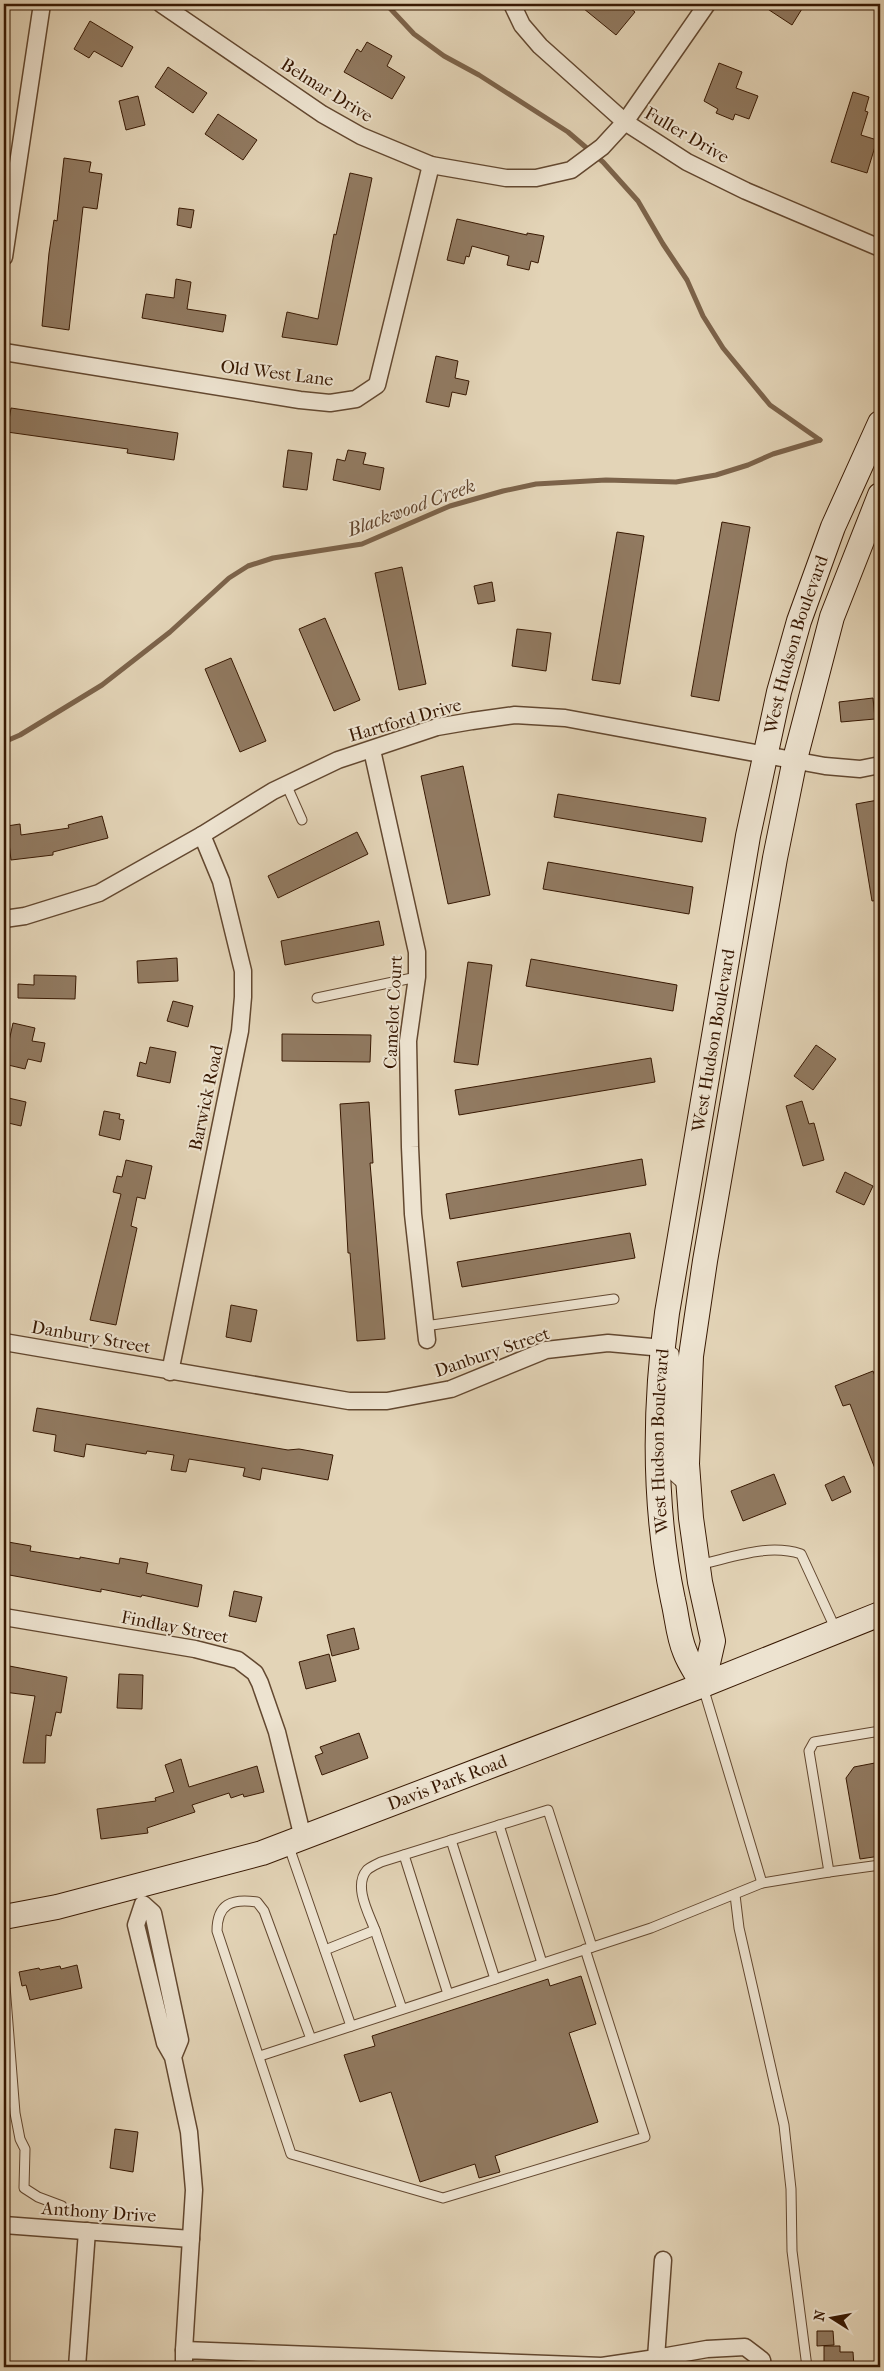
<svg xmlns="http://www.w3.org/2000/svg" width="884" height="2371" viewBox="0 0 884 2371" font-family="'IM FELL French Canon',serif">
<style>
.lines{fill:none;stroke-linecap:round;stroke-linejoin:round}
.stream{stroke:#7c634a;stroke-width:5}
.building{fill:#917a61;stroke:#381903}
.service-casing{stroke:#634830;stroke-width:11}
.minor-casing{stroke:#634830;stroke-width:19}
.secondary-casing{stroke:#381903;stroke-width:26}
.service{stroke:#ede3d0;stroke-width:9}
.minor{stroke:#ede3d0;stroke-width:16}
.secondary{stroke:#ede3d0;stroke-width:24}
.labels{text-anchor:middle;stroke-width:4;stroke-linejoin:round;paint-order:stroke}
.street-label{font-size:18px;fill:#381903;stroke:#ede3d0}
.water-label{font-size:19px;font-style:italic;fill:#60442d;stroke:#ede3d0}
</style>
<rect width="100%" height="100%" fill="#e3d4b7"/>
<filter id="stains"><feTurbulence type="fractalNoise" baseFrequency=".004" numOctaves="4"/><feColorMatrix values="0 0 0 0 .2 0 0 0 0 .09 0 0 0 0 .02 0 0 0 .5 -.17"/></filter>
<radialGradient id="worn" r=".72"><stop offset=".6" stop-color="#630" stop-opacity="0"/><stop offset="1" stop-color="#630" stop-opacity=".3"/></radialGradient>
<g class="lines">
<g class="stream">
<path d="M386,4L414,34L444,56L479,75L568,132L603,162L638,201L663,244L687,280L703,316L723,348L770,405L820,440"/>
<path d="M4,742L20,735L102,685L170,632L229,578L248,566L273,558L362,544L450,506L503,491L536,484L606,480L676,482L716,475L748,465L773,454L820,440"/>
</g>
</g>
<g class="building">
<path d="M578,4H625L635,12L616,35Z"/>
<path d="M760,4H805L792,25Z"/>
<path d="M90,21L133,47L122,67L94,51L89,58L74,49Z"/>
<path d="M367,42L392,56L387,66L405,77L392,99L344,72L357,49L361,52Z"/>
<path d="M719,63L742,72L736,88L758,96L749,119L735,114L733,120L716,113L718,109L704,101Z"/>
<path d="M168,67L207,93L193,113L155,87Z"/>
<path d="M853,92L869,97L865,111L868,112L861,135L877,140L867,173L831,162Z"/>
<path d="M138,96L145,125L126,130L119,101Z"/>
<path d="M218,114L257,140L243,160L205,134Z"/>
<path d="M64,158L91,162L89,172L102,174L97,209L83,207L69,330L42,326L49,253L54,220L57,221Z"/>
<path d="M350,173L372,178L337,345L282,337L287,312L318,319L334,234L336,235Z"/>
<path d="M179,208L194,210L191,228L177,225Z"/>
<path d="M457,219L527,235V233L544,236L538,263L531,261L529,270L507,265L509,256L472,246L469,257L466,256L464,264L447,260Z"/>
<path d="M176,279L191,282L187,309L226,315L223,332L142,318L146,294L174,298Z"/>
<path d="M436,356L458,361L455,378L469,381L466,395L452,392L449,407L426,402Z"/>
<path d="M11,408L178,433L174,460L127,453L128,449L7,432Z"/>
<path d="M288,450L312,453L307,490L283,487Z"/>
<path d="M348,450L366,453L363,464L384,468L380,490L333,480L337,459L345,461Z"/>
<path d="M722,522L750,527L719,701L691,696Z"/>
<path d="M617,532L644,536L620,684L592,680Z"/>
<path d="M402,567L426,684L399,690L375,573Z"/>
<path d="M492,582L495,601L478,604L474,586Z"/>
<path d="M325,618L360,700L334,711L299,629Z"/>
<path d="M517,629L551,633L546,671L512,666Z"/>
<path d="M231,658L266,741L240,752L205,669Z"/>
<path d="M873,698L875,719L841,722L839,702Z"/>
<path d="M463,766L490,895L448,904L421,776Z"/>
<path d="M558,794L706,818L702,842L554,817Z"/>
<path d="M878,800L880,814V900L872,901L856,804Z"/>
<path d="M102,816L108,838L53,852V855L11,860L7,826L20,824L21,835L69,828L68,825Z"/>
<path d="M357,832L368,854L278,898L268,876Z"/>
<path d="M548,862L693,887L689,914L543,889Z"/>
<path d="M379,921L384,945L285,965L281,941Z"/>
<path d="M177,958L178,981L138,983L137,961Z"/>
<path d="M531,959L677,985L673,1011L526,986Z"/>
<path d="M468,962L492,965L478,1065L454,1062Z"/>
<path d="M34,975L76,976L75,999L18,998V984L34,985Z"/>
<path d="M173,1001L193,1006L188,1027L167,1021Z"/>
<path d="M13,1023L35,1028L32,1041L45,1043L41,1062L28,1059L25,1069L4,1064Z"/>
<path d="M282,1034L371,1035L370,1062L282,1061Z"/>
<path d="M816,1045L836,1059L813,1090L794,1076Z"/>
<path d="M150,1047L176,1052L170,1083L137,1076L140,1062L146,1064Z"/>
<path d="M651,1058L655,1082L459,1115L455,1090Z"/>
<path d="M4,1097L26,1102L21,1126L4,1122Z"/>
<path d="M802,1101L809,1124L814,1123L824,1160L803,1166L786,1106Z"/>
<path d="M369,1102L373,1163H370L385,1339L357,1341L350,1253H348L340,1104Z"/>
<path d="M104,1111L120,1114L119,1119L124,1120L120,1140L99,1135Z"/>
<path d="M642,1159L646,1185L450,1219L446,1194Z"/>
<path d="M126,1160L152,1166L145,1199L137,1197L131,1226L137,1228L116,1325L90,1320L121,1194L113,1192L117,1176L122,1177Z"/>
<path d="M845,1172L873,1186L864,1205L836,1192Z"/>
<path d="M630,1233L635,1258L462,1287L457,1262Z"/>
<path d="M231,1305L257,1310L251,1342L226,1337Z"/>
<path d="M873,1371L880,1389L875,1392L880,1406L879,1479L850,1404L843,1406L835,1386Z"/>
<path d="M37,1408L288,1450L299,1449L333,1455L328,1480L262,1468L260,1480L243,1476L245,1468L189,1459L186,1472L171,1470L174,1455L147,1451L146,1454L86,1444L84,1457L54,1451L56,1435L33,1431Z"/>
<path d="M774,1474L786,1504L743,1521L731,1491Z"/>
<path d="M844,1476L851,1492L832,1501L825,1485Z"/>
<path d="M8,1542L31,1546L30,1551L80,1559V1557L119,1564L120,1558L148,1563L146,1573L202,1585L198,1607L142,1595L141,1597L101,1589V1592L4,1574Z"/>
<path d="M234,1591L262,1597L256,1622L229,1616Z"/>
<path d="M354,1628L359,1649L332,1656L327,1635Z"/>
<path d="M329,1654L336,1681L306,1689L299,1662Z"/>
<path d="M4,1665L67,1677L61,1713L56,1712L51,1736L46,1735L45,1763H23L35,1696L4,1692Z"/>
<path d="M119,1674L143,1675L142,1709L117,1708Z"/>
<path d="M359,1733L368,1758L322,1775L315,1756L323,1753L320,1747Z"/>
<path d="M181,1759L189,1787L257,1766L264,1792L244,1797L243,1794L231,1798L229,1793L192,1805L195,1812L147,1828L148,1833L101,1839L97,1809L156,1801L155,1798L174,1792L165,1765Z"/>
<path d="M880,1762V1856L860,1859L846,1778L854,1767Z"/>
<path d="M77,1965L82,1988L30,2000L26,1985L22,1986L19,1972L39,1968L40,1970L60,1966L61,1969Z"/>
<path d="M581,1976L596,2024L569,2033L598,2122L495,2156L500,2172L479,2178L475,2164L420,2182L391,2092L360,2102L344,2055L375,2046L372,2036L548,1979L550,1986Z"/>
<path d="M115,2129L138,2132L133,2172L110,2168Z"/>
<path d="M817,2331H833L834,2345L817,2346Z"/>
<path d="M824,2346H840V2352H853L854,2367H824Z"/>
</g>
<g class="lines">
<defs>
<g id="service">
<path d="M286,784L302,820"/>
<path d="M317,998L417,977"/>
<path d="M425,1326L614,1299"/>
<path d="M667,1349L674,1353L675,1362L672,1466L674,1477L685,1487"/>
<path d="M698,1565C731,1558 767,1543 801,1554L836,1630"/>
<path d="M703,1687L762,1883"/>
<path d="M499,1825L542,1963"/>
<path d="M451,1840L495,1979"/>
<path d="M288,1844L351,2026"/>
<path d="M404,1855L448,1994"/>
<path d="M829,1872L880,1865"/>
<path d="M735,1895L739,1928L784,2125L791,2189L792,2251L807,2367"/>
<path d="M375,1930L402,2009"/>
<path d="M325,1950L375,1930C369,1914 353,1886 367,1870C370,1867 377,1864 381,1862L548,1810L592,1947"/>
<path d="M4,1973L15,2113L20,2139L25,2149L24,2188L38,2197L62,2206"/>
<path d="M311,2039L264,1911L257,1902C232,1898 217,1904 217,1931L291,2154L443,2198L645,2137L585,1949"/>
<path d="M260,2056L651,1928L762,1883L829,1872L809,1751L814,1742L880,1731"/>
</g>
<g id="minor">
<path d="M161,4L322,114L361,136L431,165L506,178H536L571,170L602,147L625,122L707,4"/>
<path d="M512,4L522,25L540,46L625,122L687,162L746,191L880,248"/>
<path d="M4,257L42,4"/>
<path d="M4,352L300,400L330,403L356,399L377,385L431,165"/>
<path d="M372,750L417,952V977L408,1041L410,1147L413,1214L427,1340"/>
<path d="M4,919L25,916L99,893L202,835L273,791L338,760L437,727L472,721L515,715L565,718L825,766L860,769L880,765"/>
<path d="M4,1342L349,1401H387L451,1389L546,1350L608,1343L663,1348"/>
<path d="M170,1372L240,1031L243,997V971L221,881L202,835"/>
<path d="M4,1617L195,1649L238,1660L255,1673L260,1683L277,1732L303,1838"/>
<path d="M173,2057L180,2040L153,1913L143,1904L136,1925L165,2043L173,2057L189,2132L194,2190L184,2350"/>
<path d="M4,2225L191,2239"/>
<path d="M663,2260L656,2358L707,2349L745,2347L762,2360L763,2367"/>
<path d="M77,2367L87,2231"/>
<path d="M184,2367V2350L602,2366L656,2358L657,2367"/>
</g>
<g id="secondary">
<path id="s1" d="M703,1685C697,1674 689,1663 685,1652C678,1636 677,1616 673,1600C653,1505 654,1409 667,1313L748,836L779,692L799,621L833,527L880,423"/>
<path d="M703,1685L713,1641L700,1582L691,1518L687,1464L691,1356L705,1261L775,858L795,759L832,617L880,495"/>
<path id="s2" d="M4,1917L57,1907L262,1853L703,1685L880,1614"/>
</g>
</defs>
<use href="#service" class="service-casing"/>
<use href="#minor" class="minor-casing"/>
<use href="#secondary" class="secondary-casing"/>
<use href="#service" class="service"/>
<use href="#minor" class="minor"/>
<use href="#secondary" class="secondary"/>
</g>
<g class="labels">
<g class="street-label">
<text transform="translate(327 90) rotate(32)" y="6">Belmar Drive</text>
<text transform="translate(687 135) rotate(30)" y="6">Fuller Drive</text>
<text transform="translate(277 373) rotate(7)" y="6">Old West Lane</text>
<text dy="6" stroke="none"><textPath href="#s1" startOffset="1061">West Hudson Boulevard</textPath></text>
<text transform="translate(405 720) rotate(-16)" y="6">Hartford Drive</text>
<text transform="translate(393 1012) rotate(-87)" y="6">Camelot Court</text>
<text dy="6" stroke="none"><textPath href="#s1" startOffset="656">West Hudson Boulevard</textPath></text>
<text transform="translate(206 1098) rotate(-78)" y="6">Barwick Road</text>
<text transform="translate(91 1337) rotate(10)" y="6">Danbury Street</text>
<text transform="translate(492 1352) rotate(-19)" y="6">Danbury Street</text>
<text dy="6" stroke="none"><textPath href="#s1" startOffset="251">West Hudson Boulevard</textPath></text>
<text transform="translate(175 1627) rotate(11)" y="6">Findlay Street</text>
<text dy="6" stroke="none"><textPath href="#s2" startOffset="464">Davis Park Road</textPath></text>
<text transform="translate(99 2212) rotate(4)" y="6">Anthony Drive</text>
</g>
<g class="water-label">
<text transform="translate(411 507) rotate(-20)" y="7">Blackwood Creek</text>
</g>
</g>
<rect width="884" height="2371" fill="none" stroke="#e3d4b7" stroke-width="20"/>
<rect x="5" y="5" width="874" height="2361" fill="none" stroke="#381903" stroke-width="2.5"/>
<rect x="10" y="10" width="864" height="2351" fill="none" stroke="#381903"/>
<g transform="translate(832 2318) rotate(281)" stroke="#ede3d0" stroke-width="4" paint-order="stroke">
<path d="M0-4L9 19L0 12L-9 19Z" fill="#381903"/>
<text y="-8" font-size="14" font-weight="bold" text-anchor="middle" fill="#381903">N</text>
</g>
<rect width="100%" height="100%" filter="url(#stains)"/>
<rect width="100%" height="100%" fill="url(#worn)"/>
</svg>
